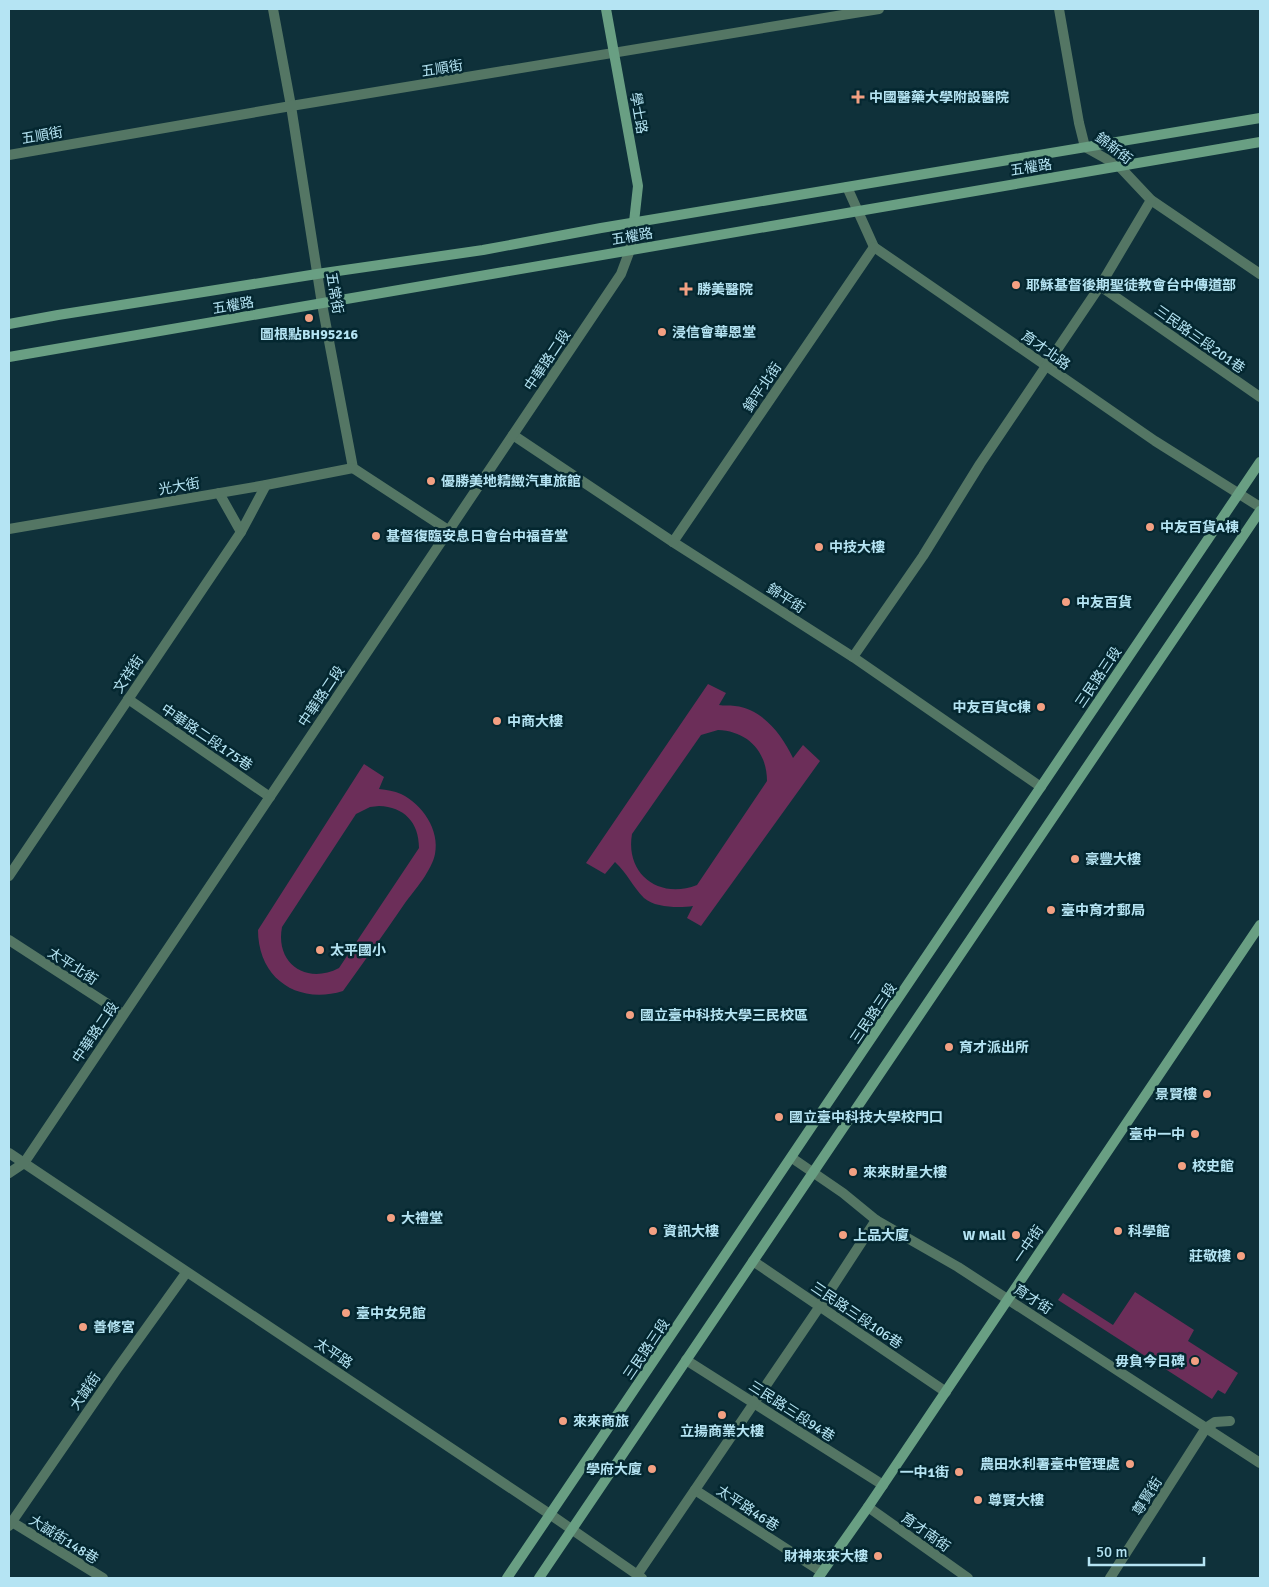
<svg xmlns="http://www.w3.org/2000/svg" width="1269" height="1587" viewBox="0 0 1269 1587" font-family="Signika,'Noto Sans TC',sans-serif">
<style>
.green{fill:#6c2e59;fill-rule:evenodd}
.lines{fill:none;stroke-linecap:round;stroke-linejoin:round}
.street{stroke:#547664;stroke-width:10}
.secondary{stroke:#699f83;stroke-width:10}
.poi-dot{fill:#f3a082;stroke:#042730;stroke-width:2}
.labels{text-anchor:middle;stroke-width:5;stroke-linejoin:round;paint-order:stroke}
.street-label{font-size:14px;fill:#b5e4f3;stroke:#042730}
.poi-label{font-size:14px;font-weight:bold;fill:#b5e4f3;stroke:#042730;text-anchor:start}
</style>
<rect width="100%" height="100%" fill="#0f313a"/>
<g class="green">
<path d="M708,684L726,693L719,705C724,706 729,705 735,706C763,709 782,735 793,758L803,745L820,761L701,926L687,918L693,906C680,908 655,908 644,898C633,887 627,873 615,862L605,874L586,863ZM718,730C747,731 767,751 767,781L697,885C659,900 625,874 632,834L701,735Z"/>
<path d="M364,764L384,777L379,789C387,790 394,791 401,794C422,804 440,830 435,854C432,870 415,890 405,903C385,932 364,962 343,991C297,1005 258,978 258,930ZM379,806C404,807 419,822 419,848L339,968C307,985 275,964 282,927L356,814L370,807Z"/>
<path d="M1135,1292L1194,1330L1188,1341L1238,1373L1225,1394L1218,1390L1212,1399L1058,1300L1063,1293L1113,1325Z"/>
</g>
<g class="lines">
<g class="street">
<path d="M273,9L291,106L322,304L353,468L448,530"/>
<path d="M1059,9L1079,123L1085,147L1119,166L1151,200L1260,274"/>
<path d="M9,155L291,106L879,9"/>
<path d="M847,187L874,247L1155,441L1260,507"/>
<path d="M1100,286L1260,397"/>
<path d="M513,435L673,542L853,657L1041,787"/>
<path d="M219,493L241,532"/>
<path d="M9,529L266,485L353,468"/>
<path d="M673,542L874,247"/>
<path d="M853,657L923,556L980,464L1100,286L1151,200"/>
<path d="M128,699L270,797"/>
<path d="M9,876L241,532L266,485"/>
<path d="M9,940L123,1014"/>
<path d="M9,1153L551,1515L642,1578"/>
<path d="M792,1158L843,1193L876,1220L958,1267L1260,1463"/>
<path d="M9,1173L24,1163L621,274L630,250L634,222"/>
<path d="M753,1261L946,1392"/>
<path d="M686,1360L883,1485"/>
<path d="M695,1490L822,1572"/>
<path d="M868,1507L968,1578"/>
<path d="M12,1522L103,1578"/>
<path d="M9,1526L117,1369L186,1273"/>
<path d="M637,1575L820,1306L876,1220"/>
<path d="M1110,1578L1206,1428L1215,1422L1230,1421"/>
</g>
<g class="secondary">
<path d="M606,9L638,186L634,222"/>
<path d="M9,324L58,315L317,274L483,250L601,228L1260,118"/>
<path d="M9,357L1260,142"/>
<path d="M507,1578L1260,462"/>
<path d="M539,1578L1260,511"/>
<path d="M818,1578L868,1507L1260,925"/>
</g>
</g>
<g class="poi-dot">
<path d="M855.5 89.5h5v5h5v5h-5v5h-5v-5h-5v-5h5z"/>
<circle cx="1016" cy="285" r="5"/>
<path d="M683.5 281.5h5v5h5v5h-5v5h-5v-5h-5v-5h5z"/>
<circle cx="309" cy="318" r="5"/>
<circle cx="662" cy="332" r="5"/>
<circle cx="431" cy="481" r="5"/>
<circle cx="1150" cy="527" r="5"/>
<circle cx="376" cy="536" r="5"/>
<circle cx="819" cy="547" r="5"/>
<circle cx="1066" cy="602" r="5"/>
<circle cx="1041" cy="707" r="5"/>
<circle cx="497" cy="721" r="5"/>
<circle cx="1075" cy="859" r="5"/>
<circle cx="1051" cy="910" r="5"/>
<circle cx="320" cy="950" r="5"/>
<circle cx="630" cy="1015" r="5"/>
<circle cx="949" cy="1047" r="5"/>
<circle cx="1207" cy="1094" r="5"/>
<circle cx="779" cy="1117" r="5"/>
<circle cx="1195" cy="1134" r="5"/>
<circle cx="1182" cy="1166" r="5"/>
<circle cx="853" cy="1172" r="5"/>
<circle cx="391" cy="1218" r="5"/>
<circle cx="653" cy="1231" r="5"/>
<circle cx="1118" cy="1231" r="5"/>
<circle cx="843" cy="1235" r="5"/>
<circle cx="1016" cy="1235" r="5"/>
<circle cx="1241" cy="1256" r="5"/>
<circle cx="346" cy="1313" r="5"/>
<circle cx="83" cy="1327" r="5"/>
<circle cx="1195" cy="1361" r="5"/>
<circle cx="722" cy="1415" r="5"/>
<circle cx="563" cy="1421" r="5"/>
<circle cx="1130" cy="1464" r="5"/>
<circle cx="652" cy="1469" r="5"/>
<circle cx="959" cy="1472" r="5"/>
<circle cx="978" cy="1500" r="5"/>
<circle cx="878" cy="1556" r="5"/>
</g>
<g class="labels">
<g class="street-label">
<text transform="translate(442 68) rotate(-9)" y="5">五順街</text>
<text transform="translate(639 113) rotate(80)" y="5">學士路</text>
<text transform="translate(42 135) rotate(-10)" y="5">五順街</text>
<text transform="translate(1114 148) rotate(37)" y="5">錦新街</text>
<text transform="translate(1031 167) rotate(-9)" y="5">五權路</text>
<text transform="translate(632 236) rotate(-10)" y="5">五權路</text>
<text transform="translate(335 293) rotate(80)" y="5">五常街</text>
<text transform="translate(233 305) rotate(-10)" y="5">五權路</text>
<text transform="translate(1200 339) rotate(35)" y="5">三民路三段201巷</text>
<text transform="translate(1046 350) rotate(35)" y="5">育才北路</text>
<text transform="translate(547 360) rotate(-56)" y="5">中華路二段</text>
<text transform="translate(762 387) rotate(-56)" y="5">錦平北街</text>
<text transform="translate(179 486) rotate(-10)" y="5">光大街</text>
<text transform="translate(786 598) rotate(33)" y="5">錦平街</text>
<text transform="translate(128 674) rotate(-56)" y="5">文祥街</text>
<text transform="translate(1098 677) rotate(-56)" y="5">三民路三段</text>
<text transform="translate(321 696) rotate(-56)" y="5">中華路二段</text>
<text transform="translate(207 737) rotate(34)" y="5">中華路二段175巷</text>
<text transform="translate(73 966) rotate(33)" y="5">太平北街</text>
<text transform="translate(873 1013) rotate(-56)" y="5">三民路三段</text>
<text transform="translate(95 1032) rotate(-56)" y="5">中華路二段</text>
<text transform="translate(1028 1244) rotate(-56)" y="5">一中街</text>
<text transform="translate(1033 1299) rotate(33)" y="5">育才街</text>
<text transform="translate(857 1315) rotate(34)" y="5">三民路三段106巷</text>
<text transform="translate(646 1349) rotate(-56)" y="5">三民路三段</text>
<text transform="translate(334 1353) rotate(34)" y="5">太平路</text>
<text transform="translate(85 1391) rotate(-55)" y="5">大誠街</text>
<text transform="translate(792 1411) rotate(33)" y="5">三民路三段94巷</text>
<text transform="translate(1147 1496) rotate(-58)" y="5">尊賢街</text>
<text transform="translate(748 1508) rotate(33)" y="5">太平路46巷</text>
<text transform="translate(926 1532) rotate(35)" y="5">育才南街</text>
<text transform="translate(64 1539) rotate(32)" y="5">大誠街148巷</text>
</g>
<g class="poi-label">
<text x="869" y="102">中國醫藥大學附設醫院</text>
<text x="1026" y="290">耶穌基督後期聖徒教會台中傳道部</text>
<text x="697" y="294">勝美醫院</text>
<text x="672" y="337">浸信會華恩堂</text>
<text x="309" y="339" text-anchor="middle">圖根點BH95216</text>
<text x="441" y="486">優勝美地精緻汽車旅館</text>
<text x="1160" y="532">中友百貨A棟</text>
<text x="386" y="541">基督復臨安息日會台中福音堂</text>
<text x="829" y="552">中技大樓</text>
<text x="1076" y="607">中友百貨</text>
<text x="1031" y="712" text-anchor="end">中友百貨C棟</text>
<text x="507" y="726">中商大樓</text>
<text x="1085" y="864">豪豐大樓</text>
<text x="1061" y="915">臺中育才郵局</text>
<text x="330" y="955">太平國小</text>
<text x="640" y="1020">國立臺中科技大學三民校區</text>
<text x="959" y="1052">育才派出所</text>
<text x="1197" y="1099" text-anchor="end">景賢樓</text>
<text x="789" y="1122">國立臺中科技大學校門口</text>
<text x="1185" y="1139" text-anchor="end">臺中一中</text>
<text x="1192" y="1171">校史館</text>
<text x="863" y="1177">來來財星大樓</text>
<text x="401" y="1223">大禮堂</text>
<text x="663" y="1236">資訊大樓</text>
<text x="1128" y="1236">科學館</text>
<text x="853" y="1240">上品大廈</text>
<text x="1006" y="1240" text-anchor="end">W Mall</text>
<text x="1231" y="1261" text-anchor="end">莊敬樓</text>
<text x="356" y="1318">臺中女兒館</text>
<text x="93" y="1332">善修宮</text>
<text x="1185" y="1366" text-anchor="end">毋負今日碑</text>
<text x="573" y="1426">來來商旅</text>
<text x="722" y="1436" text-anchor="middle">立揚商業大樓</text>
<text x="1120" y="1469" text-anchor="end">農田水利署臺中管理處</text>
<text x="642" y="1474" text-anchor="end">學府大廈</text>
<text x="949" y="1477" text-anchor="end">一中1街</text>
<text x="988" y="1505">尊賢大樓</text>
<text x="868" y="1561" text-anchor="end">財神來來大樓</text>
</g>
</g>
<rect width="1269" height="1587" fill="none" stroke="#b5e4f3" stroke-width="20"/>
<path d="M1089 1557v8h115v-8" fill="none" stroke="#b5e4f3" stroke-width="2.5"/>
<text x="1096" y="1557" font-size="15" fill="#b5e4f3" stroke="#042730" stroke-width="4" paint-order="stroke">50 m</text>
</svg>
